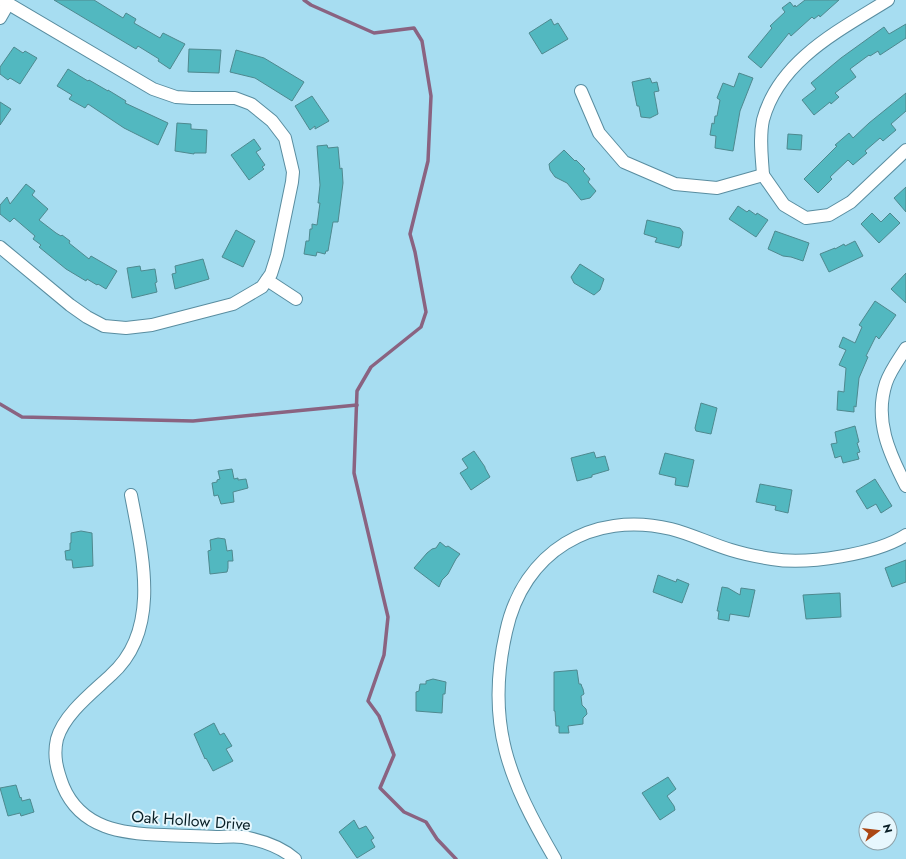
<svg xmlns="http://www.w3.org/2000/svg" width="906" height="859" viewBox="0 0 906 859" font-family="Jost,sans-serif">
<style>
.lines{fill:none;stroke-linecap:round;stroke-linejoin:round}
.stream{stroke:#8a6381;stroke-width:3.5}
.building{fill:#52b8c0;stroke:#4e898f}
.street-casing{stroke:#598da0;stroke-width:14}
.street{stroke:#fff;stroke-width:12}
.labels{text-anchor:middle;stroke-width:4;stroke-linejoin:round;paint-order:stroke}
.street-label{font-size:16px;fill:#081e25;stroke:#e7f7fd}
</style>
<rect width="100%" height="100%" fill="#a7ddf1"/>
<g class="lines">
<g class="stream">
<path d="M304,0L311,5L374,33L414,28L422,41L431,96L428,161L410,234L415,252L426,312L421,327L371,367L357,391L354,473L388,617L384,655L368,701L379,716L394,755L380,788L404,812L426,822L437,839L456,859"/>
<path d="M0,404L22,417L193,421L357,405"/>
</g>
</g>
<g class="building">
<path d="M54,0H94L123,18L126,13L136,19L134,23L160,38L163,33L185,44L170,69L158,61L159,59L138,46L136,49Z"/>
<path d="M805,0H839L820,17L819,15L814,19L812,17L791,36L789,33L761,68L748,57L772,28L770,26L785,12L782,8L790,2L794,7L795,5L796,7Z"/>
<path d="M551,19L554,25L558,23L568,39L542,54L529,33Z"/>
<path d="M906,24V38L880,55L878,51L870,56L869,55L850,69L856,77L835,93L839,97L831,104L830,102L814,115L802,100L816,89L811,83L841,58L884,27L889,34Z"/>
<path d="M14,47L23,53L25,51L37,58L20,84L10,78L8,80L0,74V67Z"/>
<path d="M189,49L221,50L219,73L188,72Z"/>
<path d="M236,50L264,58L304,82L292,101L255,78L230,72Z"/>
<path d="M68,69L88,81L89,80L108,91V90L126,101L125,103L168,123L158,145L124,128L88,104L85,108L69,99L72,95L57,86Z"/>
<path d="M739,73L753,78L740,111L733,151L715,148L716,136L710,135L712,123L714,124L715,116H717L720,100L717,98L723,83L734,87Z"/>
<path d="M650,78L652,83L657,82L659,91L654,92L658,114L650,118L641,117L639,106H637L632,82Z"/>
<path d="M906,93V111L891,124L896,130L883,141L880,138L865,151L867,153L853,165L848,160L830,177L832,179L818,193L804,179L837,146L835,145L849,133L853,138L869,123Z"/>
<path d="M312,96L329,121L315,129V126L310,130L295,106Z"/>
<path d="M0,102L11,109L0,125Z"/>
<path d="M177,123L191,124V129L207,130L206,153H194V154L175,151Z"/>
<path d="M788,134L802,135L801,150L787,149Z"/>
<path d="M254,139L261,149L256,152L265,165L262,167L264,169L249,180L231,155Z"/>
<path d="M327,145L328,148L338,147L340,169L342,168L343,183L338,222H333L328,251H326L325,254L317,252L316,256L304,254L306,241H309L310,229H312V224L317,225L320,203H318L320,185L317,146Z"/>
<path d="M564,150L575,161L576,160L585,169L583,171L590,179L588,182L596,191L590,198L581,200L567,183L555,177L550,170L549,164Z"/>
<path d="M26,184L35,191L32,195L48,209L39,220L56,233L61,236L62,235L70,241L69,243L89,259L91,256L117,271L106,289L98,284L97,285L87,279L86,281L66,269L39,247L41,245L33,239L35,236L14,218L10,222L0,214V205L7,197L10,204Z"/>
<path d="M906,187V212L894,198Z"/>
<path d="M738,206L747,212L749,210L756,215L757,213L768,220L756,237L729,219Z"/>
<path d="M872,213L881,222L890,213L900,223L879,243L861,224Z"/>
<path d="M647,220L680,228L683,232L681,246H680L679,248L655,242L657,238L644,234Z"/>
<path d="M236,230L255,241L243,267L222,257Z"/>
<path d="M775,231L809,243L803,261L791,257L783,256L768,249Z"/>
<path d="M855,241L863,256L829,272L820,254L835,248V249L844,244L845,246Z"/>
<path d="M203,259L209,279L175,289L172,274L176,273L175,266Z"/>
<path d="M580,264L604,279L600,290L594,295L574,283L571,277Z"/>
<path d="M140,266L141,271L155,269L157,282L155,283L157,292L132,298L127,268Z"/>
<path d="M906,273V303L891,289Z"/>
<path d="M875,301L896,315L879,339L876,336L866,356L868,357L859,378L856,407L854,406V412L837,410L838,391L844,392L846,368L839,365L846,350L839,347L843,337L855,343L862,327L859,325Z"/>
<path d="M701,403L717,408L711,434L696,431L695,428Z"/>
<path d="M855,426L859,442L857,443L860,452L857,453L859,459L843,463L841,456L835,458L831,444L837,443L835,432Z"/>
<path d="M474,451L485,467V468L490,477L471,490L460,473L468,468L462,459Z"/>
<path d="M594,452L596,458L605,456L609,470L592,475V477L577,481L571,458Z"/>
<path d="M665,453L694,460L688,487L675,485L676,478L659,474Z"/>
<path d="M232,469L234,479L238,478V480L246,479L248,488L233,492L234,502L221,504L218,495L214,496L212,483L217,482V480L220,479L218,471Z"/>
<path d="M875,479L892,506L881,513L876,504L867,509L856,491Z"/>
<path d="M760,484L792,490L788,513L775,510L776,506L756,502Z"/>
<path d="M81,531L92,533L93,566L73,568L72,560H66L65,551L70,550V543H71V533Z"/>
<path d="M218,538L225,539L227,551L232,550L233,561H228V568L227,572L210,574L208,551L211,550L210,540Z"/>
<path d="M440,542L446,547L448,546L460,554L456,559L448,574L442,580L439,587L414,568L427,553L432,549L436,548Z"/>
<path d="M906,560V582L892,587L885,568Z"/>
<path d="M658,575L676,582L677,579L689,584L682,603L653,592Z"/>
<path d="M722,587L728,588L740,595L741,588L755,590L749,617L730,614L729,621L718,619L719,611H717Z"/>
<path d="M840,593L841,617L806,619L803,595Z"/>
<path d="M577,670L579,684H581L582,687L583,689L584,694L581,696L582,705L586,709L587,714L583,718V724L568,726L569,733H559V726H556L555,711H554V672Z"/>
<path d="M433,679L446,682L445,694H443L442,713L416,711V692L419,691L420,684H426V681Z"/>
<path d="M214,723L220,735L224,733L232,746L226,749L233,761L213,771L206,758L205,759L194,734Z"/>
<path d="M668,777L676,789L667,796L674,806L675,810L660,820L642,793Z"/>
<path d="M16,785L20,798L21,797L22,801L30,799L34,812L21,816L20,813L8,816L0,788Z"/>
<path d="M354,820L359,829L366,826L374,838L371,840L375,847L357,858L339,832Z"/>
</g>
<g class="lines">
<defs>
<g id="street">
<path d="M0,18L8,4"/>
<path d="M581,91L599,133L624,162L675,184L717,188L763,175"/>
<path d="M763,175C762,157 759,138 763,120C779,60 840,30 888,0"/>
<path d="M763,175L784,205L806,218L829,215L851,202L906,150"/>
<path d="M0,247L70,305L87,317L104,326L126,328L152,325L233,304L262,287L271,274L277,255L292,182L293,172L285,138L272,121L251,104L235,98H192L176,97L153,89L2,0"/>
<path d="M267,280L296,299"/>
<path d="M906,348C899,359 890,371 886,383C874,420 889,453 906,486"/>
<path d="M131,495C142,553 162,630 111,675C93,692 64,714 57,739C53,756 57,770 63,786C81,829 123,834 164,835C181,836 198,836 216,837C224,837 234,836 243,837C260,840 281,847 295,859"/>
<path d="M555,859C509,780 485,724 506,632C523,552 592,510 671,529C691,534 711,544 731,550C744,554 759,557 772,559C807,565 877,554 906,535"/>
</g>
</defs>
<use href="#street" class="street-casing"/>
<use href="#street" class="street"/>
</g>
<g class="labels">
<g class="street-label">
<text transform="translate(191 820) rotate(4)" y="6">Oak Hollow Drive</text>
</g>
</g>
<g transform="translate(878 831) rotate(75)"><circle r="19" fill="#e7f7fd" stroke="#8ea0a7"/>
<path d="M0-3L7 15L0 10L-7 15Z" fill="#ab4714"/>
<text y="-6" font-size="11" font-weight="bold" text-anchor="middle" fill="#081e25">N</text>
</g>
</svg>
